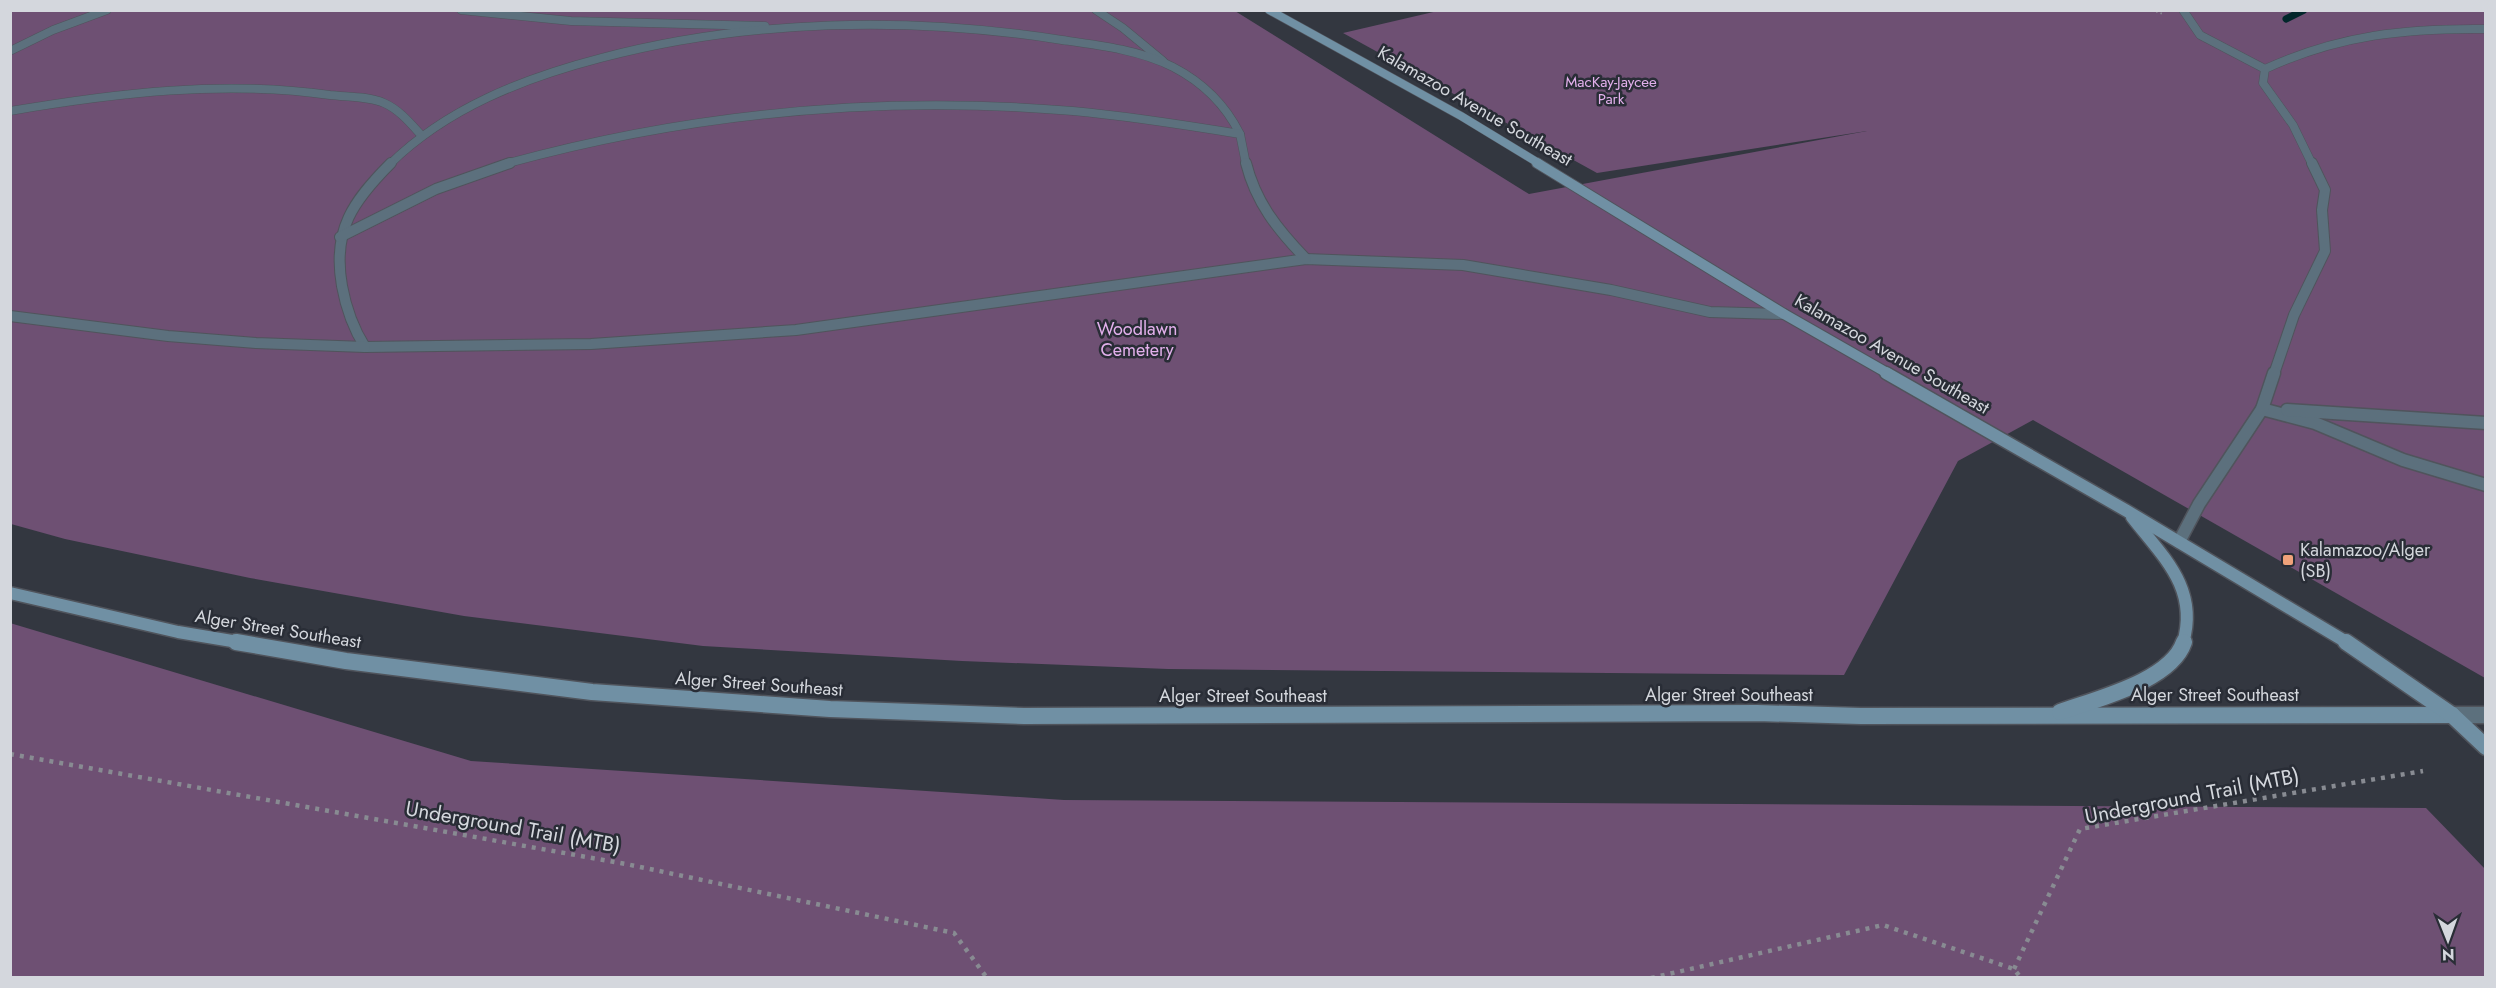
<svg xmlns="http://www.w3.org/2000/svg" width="2496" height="988" viewBox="0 0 2496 988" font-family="Jost,sans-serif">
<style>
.green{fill:#6e5073}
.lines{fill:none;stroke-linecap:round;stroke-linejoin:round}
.stream{stroke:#02272b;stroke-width:7}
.service-far2-casing{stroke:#50545c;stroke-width:9}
.service-far1-casing{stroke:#50545c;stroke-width:12}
.service-casing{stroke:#50545c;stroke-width:15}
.minor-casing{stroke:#50545c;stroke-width:19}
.secondary-far3-casing{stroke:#50545c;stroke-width:9}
.secondary-far2-casing{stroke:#50545c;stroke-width:12}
.secondary-far1-casing{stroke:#50545c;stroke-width:15}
.secondary-casing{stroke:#50545c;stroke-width:19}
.path-far1{stroke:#888b92;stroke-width:2;stroke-dasharray:1.5 3;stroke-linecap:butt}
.path{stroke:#888b92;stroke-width:4.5;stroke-dasharray:4 6;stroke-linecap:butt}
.service-far2{stroke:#5c707d;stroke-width:8}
.service-far1{stroke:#5c707d;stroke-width:10}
.service{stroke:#5c707d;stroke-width:12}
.minor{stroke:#5c707d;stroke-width:16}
.secondary-far3{stroke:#7090a4;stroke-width:8}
.secondary-far2{stroke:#7090a4;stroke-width:10}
.secondary-far1{stroke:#7090a4;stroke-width:12}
.secondary{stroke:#7090a4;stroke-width:16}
.poi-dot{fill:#f0a27a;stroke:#292d36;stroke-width:2}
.labels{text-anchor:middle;stroke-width:5;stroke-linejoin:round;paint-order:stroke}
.far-park-label{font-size:15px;fill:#e3b0ec;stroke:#292d36}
.street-label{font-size:18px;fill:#d4d7dd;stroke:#292d36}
.park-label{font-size:18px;fill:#e3b0ec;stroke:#292d36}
.poi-label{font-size:18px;fill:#d4d7dd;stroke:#292d36;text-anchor:start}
.near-street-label{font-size:21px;fill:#d4d7dd;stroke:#292d36}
</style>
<rect width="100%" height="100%" fill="#333740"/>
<g class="green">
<path d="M1442,10L2485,11V678L2033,420L1958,461L1844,675L1168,669L962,661L703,646L464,616L250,578L65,539L11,524L10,11H1235L1529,194L1867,131L1597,173L1343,33Z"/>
<path d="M10,623L471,761L1064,800L2426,808L2485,869V977H11Z"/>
</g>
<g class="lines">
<path class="stream" d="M2286,19L2304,10"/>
<defs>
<g id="service-far2">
<path d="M461,10L571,21L765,26"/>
<path d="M1096,10L1123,28L1163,61"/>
<path d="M2183,10L2200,35L2265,69"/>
<path d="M10,51L53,30L107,10"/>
<path d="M10,111C116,93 223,80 330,95C347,97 368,96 384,103C400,110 411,124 422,136"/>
<path d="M390,164C447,108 524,78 601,58C748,19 911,16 1062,40C1098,45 1140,50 1173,67C1204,83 1225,104 1240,134"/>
<path d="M505,164C690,113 882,95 1073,111C1129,116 1185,125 1240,134L1246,164"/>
<path d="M2312,164L2293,125L2263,83L2265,69C2339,35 2406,28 2486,29"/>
</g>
<g id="service-far1">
<path d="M391,163C353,201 332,230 342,286C346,308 353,328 365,347L591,344L796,330L1306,259L1463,265L1611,290L1710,312L1784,314"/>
<path d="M1246,163C1256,203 1278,230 1306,259"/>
<path d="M340,237L436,189L510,163"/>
<path d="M10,316L168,336L256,343L365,347"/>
<path d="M2274,374L2294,315L2325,251L2322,210L2325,190L2312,163"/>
</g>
<g id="service">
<path d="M2262,409L2315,423L2403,460L2486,485"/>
<path d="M2287,410L2486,423"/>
<path d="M2179,542L2199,504L2262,409L2274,373"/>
</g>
<path id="minor" d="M2452,715H2486"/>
<path id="secondary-far3" d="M1269,10L1461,116L1540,164"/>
<path id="secondary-far2" d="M1537,163L1784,314L1889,374"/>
<g id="secondary-far1">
<path d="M1886,373L2127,511L2348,643"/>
<path d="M2132,517C2163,557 2199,588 2183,643"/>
<path d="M10,593L178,632L244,643"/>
</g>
<g id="secondary">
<path d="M236,642L346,661L592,692L830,709L1024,716L1757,713L1861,716L2452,715"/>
<path d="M2346,642L2452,715L2486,747"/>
<path d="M2060,712C2096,699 2171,681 2184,642"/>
</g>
</defs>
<use href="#service-far2" class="service-far2-casing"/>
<use href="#service-far1" class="service-far1-casing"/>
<use href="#service" class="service-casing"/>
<use href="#minor" class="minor-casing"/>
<use href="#secondary-far3" class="secondary-far3-casing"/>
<use href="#secondary-far2" class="secondary-far2-casing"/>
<use href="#secondary-far1" class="secondary-far1-casing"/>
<use href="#secondary" class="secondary-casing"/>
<path class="path-far1" d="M2152,10L2163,14"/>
<g class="path">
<path d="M10,754L626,864L954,933L987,978"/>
<path d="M2014,969L2080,829L2423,771"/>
<path d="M1651,978L1883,925L2014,969L2021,978"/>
</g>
<use href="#service-far2" class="service-far2"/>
<use href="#service-far1" class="service-far1"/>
<use href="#service" class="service"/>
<use href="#minor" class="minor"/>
<use href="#secondary-far3" class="secondary-far3"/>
<use href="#secondary-far2" class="secondary-far2"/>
<use href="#secondary-far1" class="secondary-far1"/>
<use href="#secondary" class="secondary"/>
</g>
<rect class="poi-dot" x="2282" y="554" width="12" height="12" rx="3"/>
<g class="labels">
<g class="far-park-label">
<text x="1611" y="87">MacKay-Jaycee<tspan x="1611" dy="17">Park</tspan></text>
</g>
<g class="street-label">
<text transform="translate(1475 106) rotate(30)" y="6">Kalamazoo Avenue Southeast</text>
<text transform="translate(1892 354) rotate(30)" y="6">Kalamazoo Avenue Southeast</text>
<text transform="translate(278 629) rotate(9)" y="6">Alger Street Southeast</text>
<text transform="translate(759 684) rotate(4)" y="6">Alger Street Southeast</text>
<text x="1729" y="701">Alger Street Southeast</text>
<text x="2215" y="701">Alger Street Southeast</text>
<text x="1243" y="702">Alger Street Southeast</text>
</g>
<g class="park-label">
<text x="1137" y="335">Woodlawn<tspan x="1137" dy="21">Cemetery</tspan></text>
</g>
<g class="poi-label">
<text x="2300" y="556">Kalamazoo/Alger<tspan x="2300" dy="21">(SB)</tspan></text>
</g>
<g class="near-street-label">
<text transform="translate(2192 796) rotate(-11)" y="7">Underground Trail (MTB)</text>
<text transform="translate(513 827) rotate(10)" y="7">Underground Trail (MTB)</text>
</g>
</g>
<rect width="2496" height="988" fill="none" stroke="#d4d7dd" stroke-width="24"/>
<g transform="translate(2448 940) rotate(179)" stroke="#292d36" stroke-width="4.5" paint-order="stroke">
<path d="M0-4.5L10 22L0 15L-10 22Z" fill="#d4d7dd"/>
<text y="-9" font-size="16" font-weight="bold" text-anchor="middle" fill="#d4d7dd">N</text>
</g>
</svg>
